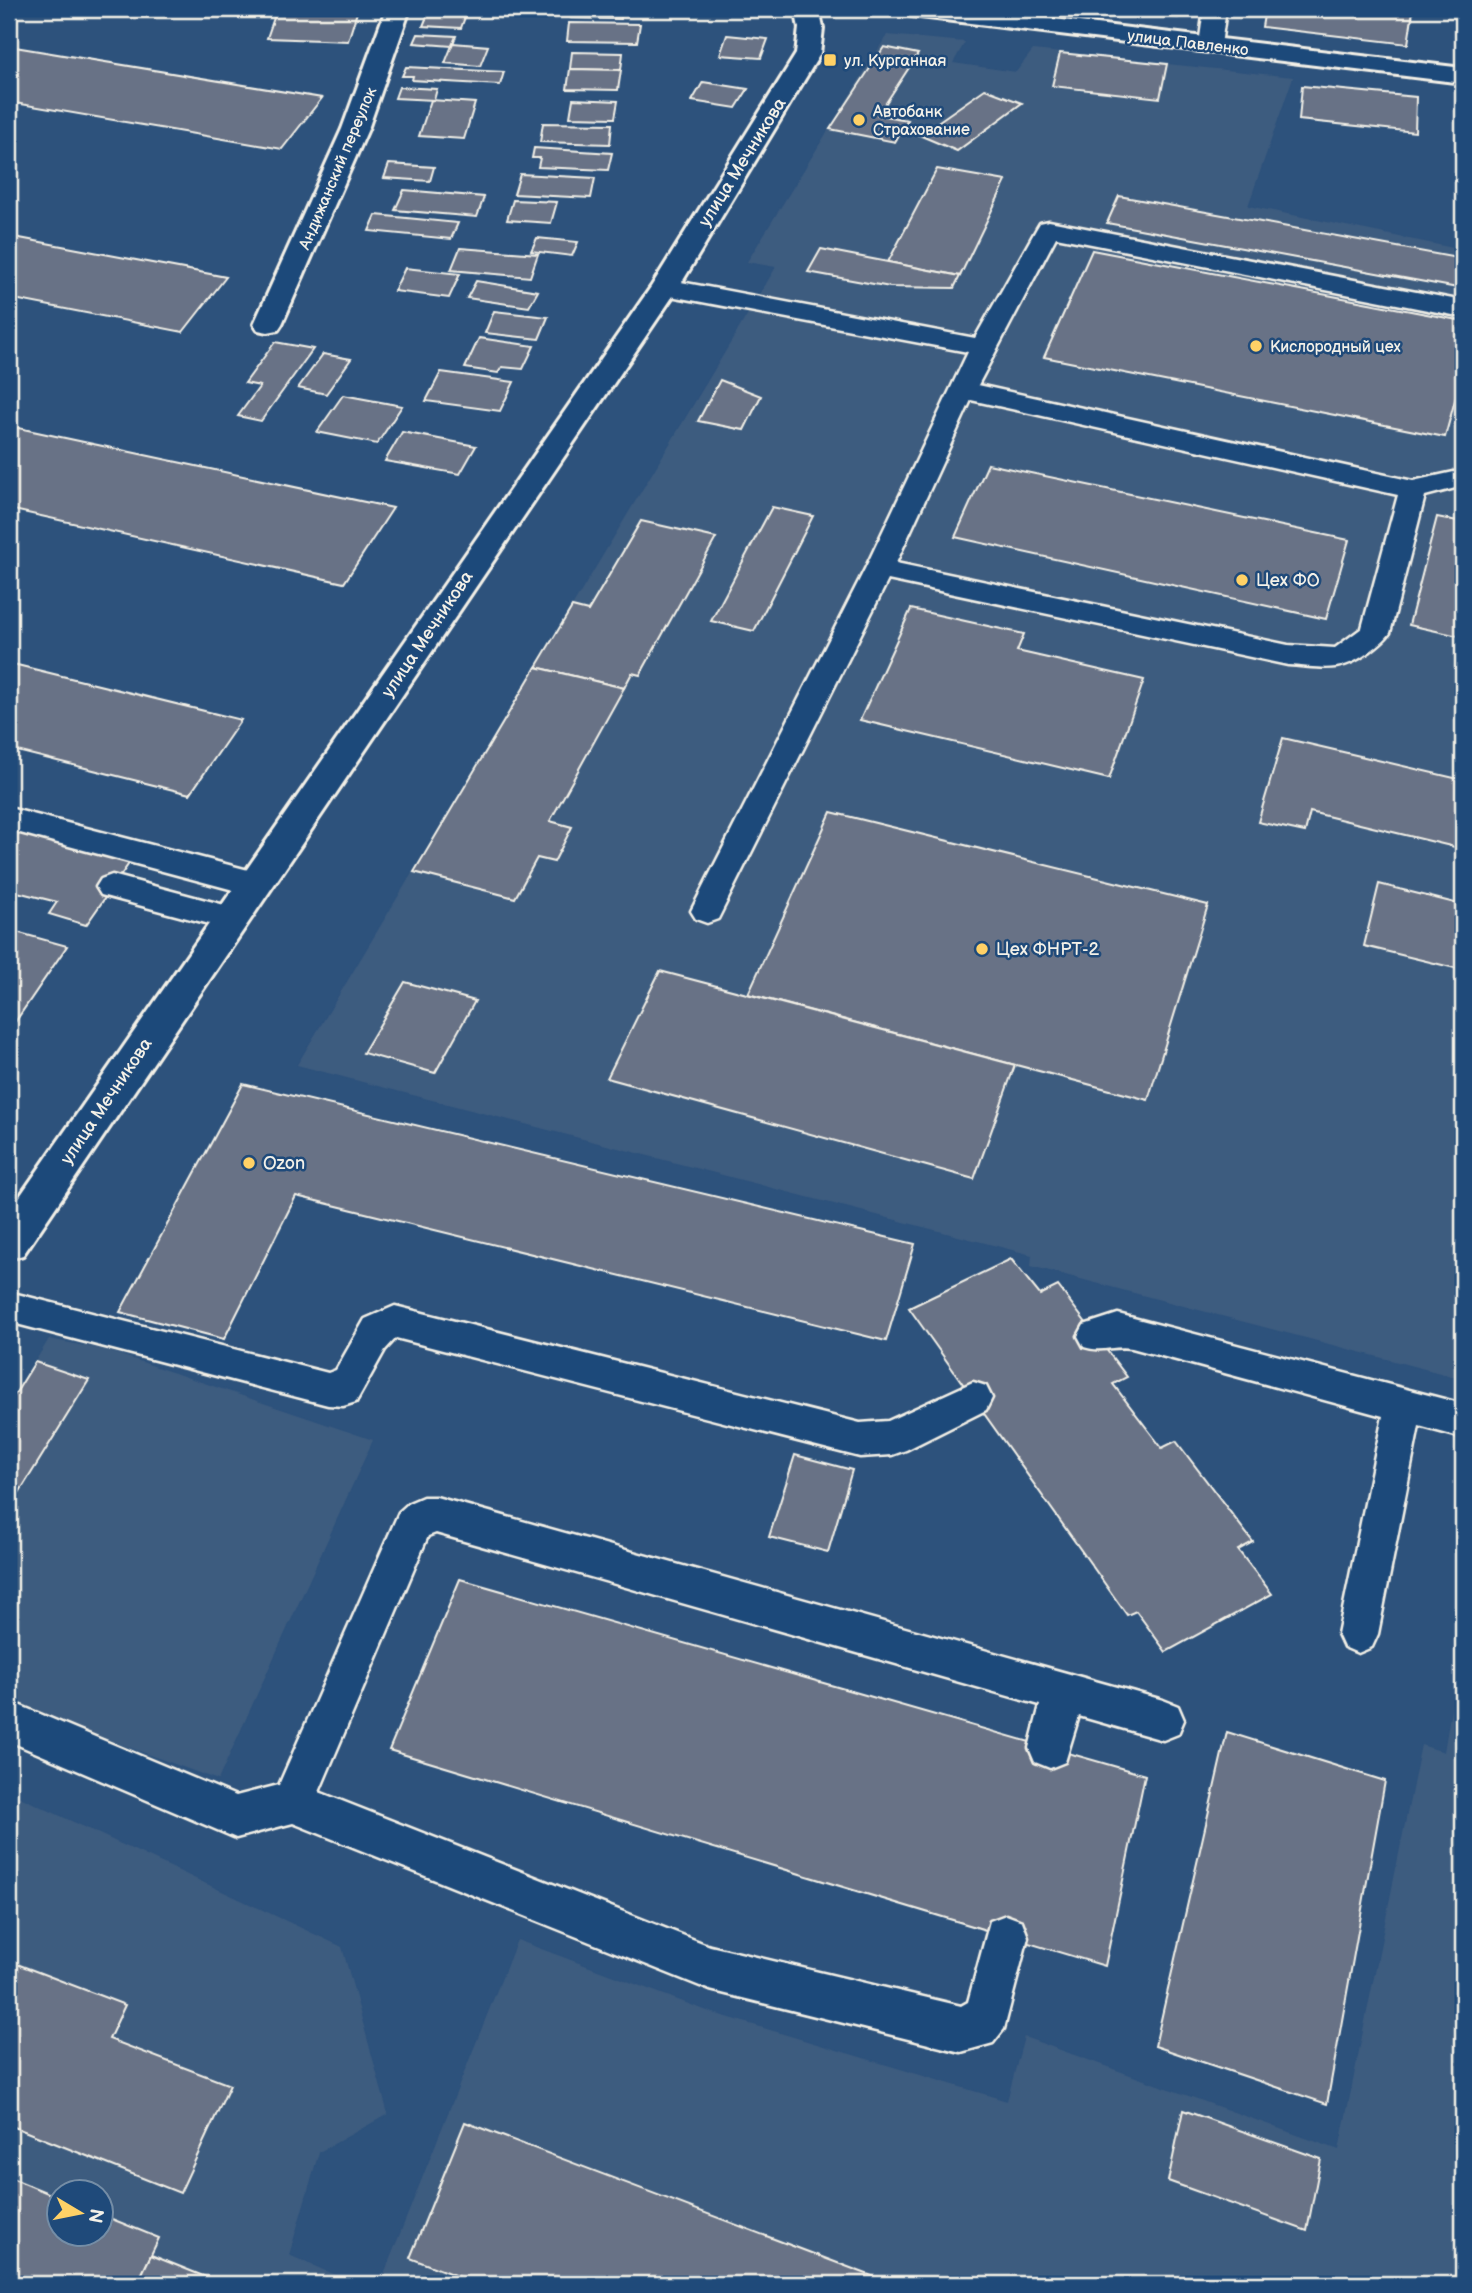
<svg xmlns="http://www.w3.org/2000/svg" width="1472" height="2293" viewBox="0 0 1472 2293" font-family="'Balsamiq Sans',sans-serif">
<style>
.built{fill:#3e5c7f;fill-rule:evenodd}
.building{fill:#677286;stroke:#f4f1e8;stroke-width:2}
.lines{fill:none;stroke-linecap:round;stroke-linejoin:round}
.lane-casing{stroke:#f4f1e8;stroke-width:5}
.street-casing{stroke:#f4f1e8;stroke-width:6}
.secondary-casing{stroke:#f4f1e8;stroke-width:6}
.lane{fill:#1f4a7a;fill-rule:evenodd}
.street{fill:#1f4a7a;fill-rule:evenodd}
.secondary{fill:#1f4a7a;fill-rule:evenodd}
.poi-dot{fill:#ffd166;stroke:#1f4a7a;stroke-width:2.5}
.labels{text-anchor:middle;stroke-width:5;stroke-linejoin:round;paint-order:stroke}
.far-street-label{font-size:16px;fill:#f4f1e8;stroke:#1f4a7a}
.far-poi-label{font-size:16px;fill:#f4f1e8;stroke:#1f4a7a;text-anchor:start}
.street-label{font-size:18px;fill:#f4f1e8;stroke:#1f4a7a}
.poi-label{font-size:18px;fill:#f4f1e8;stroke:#1f4a7a;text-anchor:start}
</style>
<rect width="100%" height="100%" fill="#2d527c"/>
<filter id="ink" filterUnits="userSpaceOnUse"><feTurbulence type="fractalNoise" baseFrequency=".0143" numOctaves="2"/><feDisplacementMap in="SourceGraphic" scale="14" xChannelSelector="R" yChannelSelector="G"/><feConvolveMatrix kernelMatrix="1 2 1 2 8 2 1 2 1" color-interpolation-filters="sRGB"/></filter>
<g filter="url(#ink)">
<g class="built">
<path d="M887,35L965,42L953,63L1016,72L1033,50L1293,77L1248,206L1463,250V1379L1031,1266L1032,1255L297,1065L776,267L747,262Z"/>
<path d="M49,1339L106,1350L373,1440L218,1780L9,1703V1404Z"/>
<path d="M1463,1639V2284H380L517,1940L710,2012L1007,2101L1024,2037L1339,2150L1421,1745L1444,1752Z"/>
<path d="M9,1792L342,1947L388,2114L319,2152L289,2255L355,2284H9ZM60,2192H102V2234H60Z"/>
</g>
<g class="building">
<path d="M277,9H358L348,41L267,38Z"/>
<path d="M430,9H468L461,28L423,26Z"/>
<path d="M573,9H622L621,19L571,18Z"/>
<path d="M1103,9H1180L1178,18Z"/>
<path d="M1265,9H1395L1413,11L1408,44L1262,27Z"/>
<path d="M569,23L640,24L637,42L567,41Z"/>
<path d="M418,34L456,36L452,46L414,43Z"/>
<path d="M727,35L768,39L761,58L720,55Z"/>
<path d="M453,43L488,46L480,66L445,63Z"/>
<path d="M9,46L322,98L282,149L9,102Z"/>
<path d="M884,47L918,54L878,115L908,120L895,142L830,129Z"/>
<path d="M572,52L623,53L621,70L570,69Z"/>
<path d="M1060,53L1167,64L1160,98L1052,86Z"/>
<path d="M406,67L504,72L500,85L412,80L413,76H402Z"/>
<path d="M570,69L621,70L618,90L567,89Z"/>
<path d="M703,82L748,89L736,108L692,101Z"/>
<path d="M1302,86L1416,97L1415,132L1299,120Z"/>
<path d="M399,87L437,89L434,100L395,98Z"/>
<path d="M985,89L1022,103L957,151L919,135Z"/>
<path d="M573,99L618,101L615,118L570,117Z"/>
<path d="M431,100L475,103L464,139L419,136Z"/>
<path d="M543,123L612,124L610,144L540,142Z"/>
<path d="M534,148L612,153L608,170L538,167L540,158H532Z"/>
<path d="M389,164L434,167L430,181L384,178Z"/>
<path d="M937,169L1006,181L960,276L888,262Z"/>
<path d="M520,174L595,178L591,198L514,194Z"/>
<path d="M404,190L484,197L477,217L395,210Z"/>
<path d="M1119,196L1463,259V289L1107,223Z"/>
<path d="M513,200L557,202L551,223L507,220Z"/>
<path d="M376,215L458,223L451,239L369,231Z"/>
<path d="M9,236L226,277L183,332L9,298Z"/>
<path d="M537,238L578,242L572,256L531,251Z"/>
<path d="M460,248L538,254L530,277L451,270Z"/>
<path d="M821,249L888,262L960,276L954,288L890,287L808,272Z"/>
<path d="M1092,250L1463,321L1460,336H1463V390L1458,389L1445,437L1044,357Z"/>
<path d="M405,268L460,274L449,298L394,291Z"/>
<path d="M476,281L538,291L529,307L467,298Z"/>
<path d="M494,311L548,317L539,339L485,333Z"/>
<path d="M479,338L534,346L523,369L502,367L498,373L465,368Z"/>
<path d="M275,342L313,349L261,421L238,416L260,386L245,383Z"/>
<path d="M323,354L351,359L326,394L298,388Z"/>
<path d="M441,372L514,382L500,411L426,401Z"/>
<path d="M720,380L761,396L744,430L698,421Z"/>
<path d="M343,395L402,406L377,444L317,432Z"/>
<path d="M9,426L393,508L344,583L9,509Z"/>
<path d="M402,432L476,446L460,474L385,461Z"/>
<path d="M988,464L1349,540L1326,619L955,537Z"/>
<path d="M772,507L813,516L754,631L711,621Z"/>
<path d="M1437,517L1463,522V637L1409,625Z"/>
<path d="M641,521L716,538L640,675L632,673L624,688L536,667L572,607L588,611Z"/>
<path d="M911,609L1024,634L1017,651L1144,680L1109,779L860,720Z"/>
<path d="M9,663L241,720L190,794L9,749Z"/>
<path d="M536,667L624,688L550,821L572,827L554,862L537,858L515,898L414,872Z"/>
<path d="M1283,738L1463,780V849L1310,812L1305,832L1258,822Z"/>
<path d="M831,812L1208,905L1148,1100L748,994Z"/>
<path d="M9,830L130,862L86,925L49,914L57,902L9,890Z"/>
<path d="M1379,884L1463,905V970L1364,946Z"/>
<path d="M9,930L67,946L9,1031Z"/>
<path d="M660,971L1015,1065L974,1179L607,1078Z"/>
<path d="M405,982L475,1001L435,1073L363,1053Z"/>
<path d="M243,1084L915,1244L886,1341L296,1196L224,1339L120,1312Z"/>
<path d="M1011,1259L1040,1295L1058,1286L1127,1377L1113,1384L1162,1448L1176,1441L1253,1542L1238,1550L1272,1594L1166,1652L1136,1611L1127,1615L909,1308Z"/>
<path d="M35,1362L89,1380L9,1509V1404Z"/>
<path d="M795,1455L852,1470L828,1552L769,1537Z"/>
<path d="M460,1579L1145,1775L1105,1966L389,1750Z"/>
<path d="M1227,1732L1385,1781L1327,2104L1155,2046Z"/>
<path d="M9,1961L125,2005L109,2039L230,2085L180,2193L9,2125Z"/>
<path d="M1183,2110L1321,2159L1307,2231L1168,2181Z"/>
<path d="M465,2122L893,2284H478L410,2258Z"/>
<path d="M9,2177L60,2198V2234H102V2215L159,2238L137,2284H9Z"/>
<path d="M151,2255L223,2284H137Z"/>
</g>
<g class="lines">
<defs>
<g id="lane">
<path d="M1204,9H1226L1221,45L1210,52L1199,45Z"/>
<path d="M1049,221L1463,301V317L1056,237L978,385L1413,481L1463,470V486L1425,496L1390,633C1384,641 1377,646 1369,652C1339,674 1323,667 1288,665L888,580L718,919L707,923L696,919L691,911L865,569L968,352L665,295L656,292L652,287L656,282L665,279L975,338L1037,228L1040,223ZM971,400L1398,495L1362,628L1335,648L1288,645L896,563Z"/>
<path d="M9,808L256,872L267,876L272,884L267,892L256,896L9,830Z"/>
<path d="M112,875L243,910L248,918L243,926L232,930L101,895L96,887L101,879Z"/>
<path d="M9,1292L328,1373L336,1370L365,1319L395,1306L860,1423L888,1421L973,1382L986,1386L992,1398L986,1410L906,1450L892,1455L860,1457L396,1338L385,1350L356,1402L343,1406L328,1405L9,1322Z"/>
<path d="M1118,1314L1463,1404V1438L1419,1426L1378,1634L1372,1647L1358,1653L1344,1647L1338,1634L1383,1416L1132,1348C1114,1345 1101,1353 1084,1347L1078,1336L1084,1325Z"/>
<path d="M423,1497H436L1163,1700L1178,1706L1184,1720L1178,1734L1163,1740L1079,1716L1065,1762L1050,1768L1035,1762L1029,1748L1040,1705L436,1533L428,1536L319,1792L710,1946L961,2006L968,2002L990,1921L1006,1915L1022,1921L1028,1937L1004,2029L993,2043L961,2052L710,1990L293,1823L236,1838L9,1741V1701L236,1796L279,1785L399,1512L409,1503Z"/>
</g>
<g id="street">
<path d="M386,9H410L368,129L282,324L278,330L268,332L258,330L254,324L342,129Z"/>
<path d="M900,9H970L1463,68V83L912,16L903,14Z"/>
</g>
<path id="secondary" d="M795,9H819L823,28L820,54L679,287L23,1255L9,1259V1212L651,287L796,54L799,28Z"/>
</defs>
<use href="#lane" class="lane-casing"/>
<use href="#street" class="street-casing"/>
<use href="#secondary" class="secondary-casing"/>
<use href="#lane" class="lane"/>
<use href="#street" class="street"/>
<use href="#secondary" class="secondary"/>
</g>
</g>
<g class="poi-dot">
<rect x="823" y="53" width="14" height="14" rx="3.5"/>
<circle cx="859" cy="120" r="7"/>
<circle cx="1256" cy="346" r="7"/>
<circle cx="1242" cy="580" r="7"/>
<circle cx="982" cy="949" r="7"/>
<circle cx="249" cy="1163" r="7"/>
</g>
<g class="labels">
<g class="far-street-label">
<text transform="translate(1188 42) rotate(7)" y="6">улица Павленко</text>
<text transform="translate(337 168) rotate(-67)" y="6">Андижанский переулок</text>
</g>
<g class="far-poi-label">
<text x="844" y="66">ул. Курганная</text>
<text x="873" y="117">Автобанк<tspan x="873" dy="18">Страхование</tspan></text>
<text x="1270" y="352">Кислородный цех</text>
</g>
<g class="street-label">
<text transform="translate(742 162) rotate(-58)" y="6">улица Мечникова</text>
<text transform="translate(427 634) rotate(-56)" y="6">улица Мечникова</text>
<text transform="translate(106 1101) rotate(-56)" y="6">улица Мечникова</text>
</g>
<g class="poi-label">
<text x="1256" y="586">Цех ФО</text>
<text x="996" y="955">Цех ФНРТ-2</text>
<text x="263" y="1169">Ozon</text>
</g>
</g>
<rect width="1472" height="2293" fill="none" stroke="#1f4a7a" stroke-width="35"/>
<rect x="18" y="18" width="1437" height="2258" fill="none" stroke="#f4f1e8" stroke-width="2.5" filter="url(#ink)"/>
<g transform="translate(80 2213) rotate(100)"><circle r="33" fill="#1f4a7a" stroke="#748da6" stroke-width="2"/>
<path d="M0-5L12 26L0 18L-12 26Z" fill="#ffd166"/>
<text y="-10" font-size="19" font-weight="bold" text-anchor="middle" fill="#f4f1e8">N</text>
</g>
</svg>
